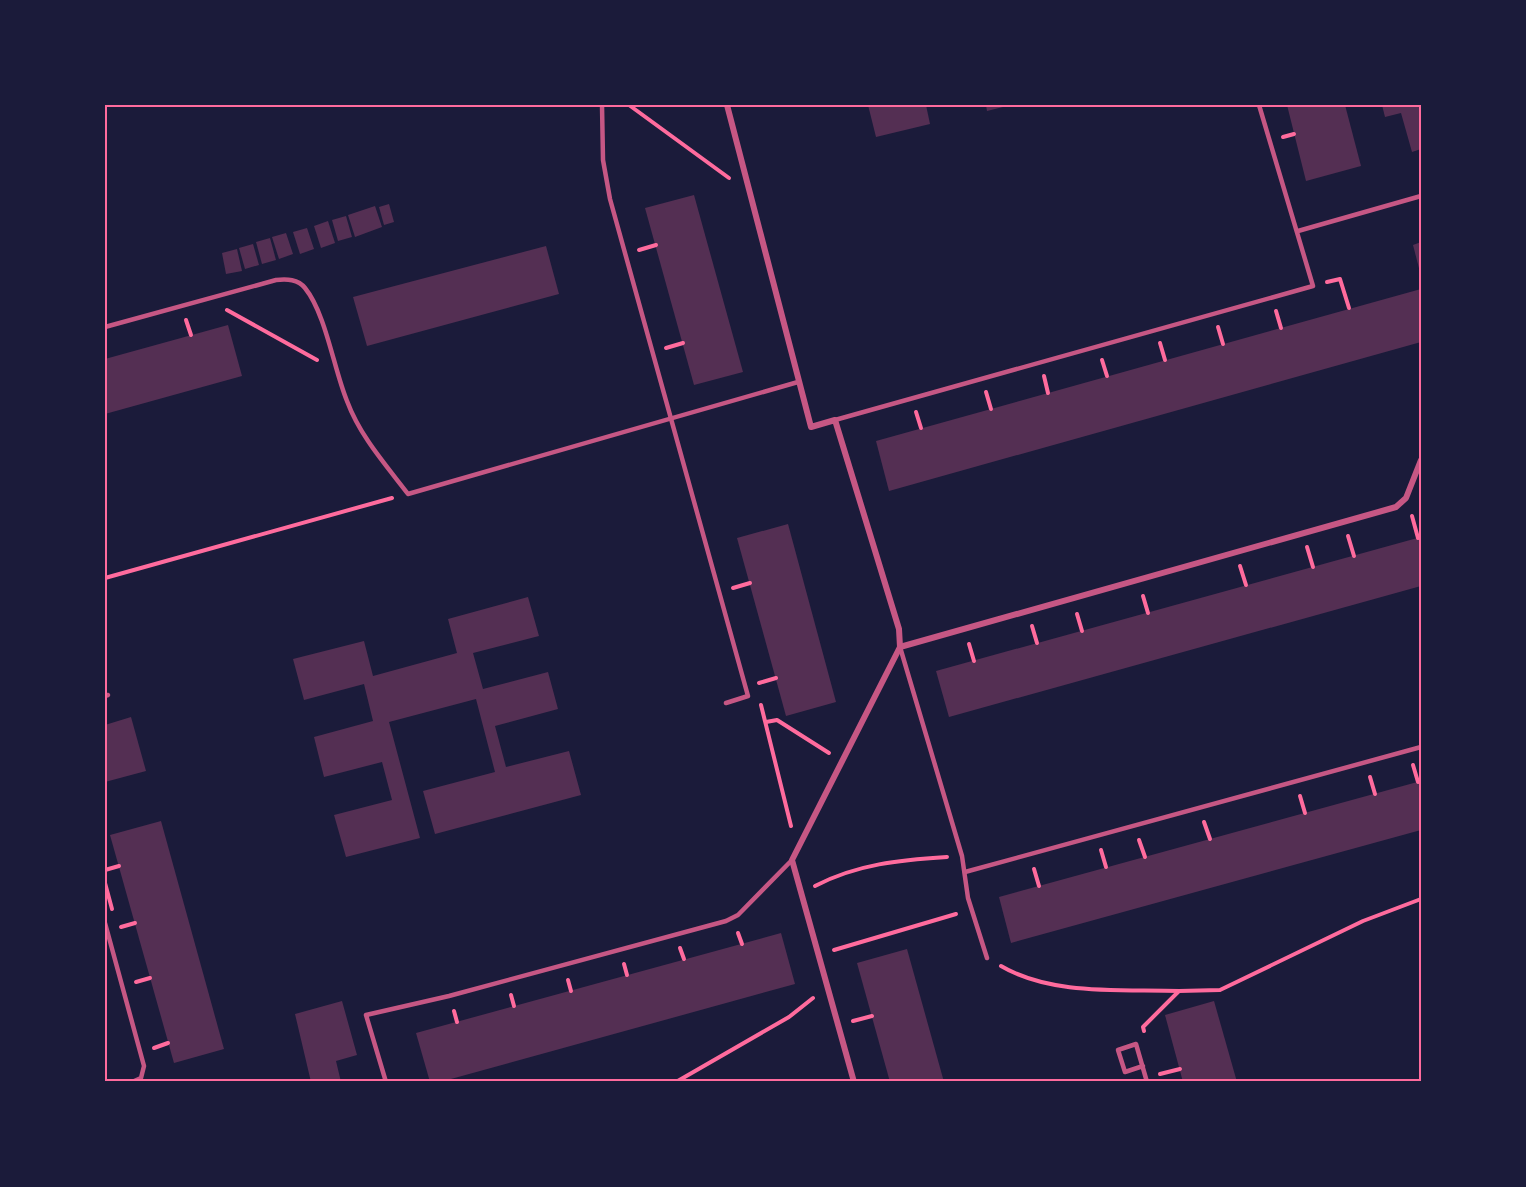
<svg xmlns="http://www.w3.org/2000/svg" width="1526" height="1187" viewBox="0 0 1526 1187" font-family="'Noto Sans',sans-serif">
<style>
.building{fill:#542f53}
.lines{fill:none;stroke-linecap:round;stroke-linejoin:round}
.path{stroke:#ff6b9d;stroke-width:4}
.service{stroke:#c65784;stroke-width:4.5}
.minor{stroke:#c65784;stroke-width:6}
.neatline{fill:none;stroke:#ff6b9d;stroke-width:2}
</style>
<rect width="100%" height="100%" fill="#1b1b3a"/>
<g class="building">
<path d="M868,105H926L930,124L876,137Z"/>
<path d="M986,105H1007V106L987,111Z"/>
<path d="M1287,105H1345L1361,166L1306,181Z"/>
<path d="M1382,105H1421V149L1412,152L1401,113L1385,117Z"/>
<path d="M694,195L743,372L694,385L645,208Z"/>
<path d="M389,204L394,222L384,225L379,207Z"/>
<path d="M375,206L382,227L355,237L348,215Z"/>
<path d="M346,216L352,237L338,241L332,220Z"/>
<path d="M328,221L335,243L321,248L314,226Z"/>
<path d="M307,228L314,249L300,254L293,232Z"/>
<path d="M286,233L293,254L279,259L272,237Z"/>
<path d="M270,238L276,260L262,264L256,242Z"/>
<path d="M1421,242V272H1420L1413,245Z"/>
<path d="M253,244L259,265L245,269L239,248Z"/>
<path d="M546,246L559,294L367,346L353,297Z"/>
<path d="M237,249L242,271L226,274L222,253Z"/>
<path d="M1421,289V342L889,491L876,441Z"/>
<path d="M228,325L242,376L105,414V359Z"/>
<path d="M788,524L836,702L786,716L737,538Z"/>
<path d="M1421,537V586L949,717L936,671Z"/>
<path d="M528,597L539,636L473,653L483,689L548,672L558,709L495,726L506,767L569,751L581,795L435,834L423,791L495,772L476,699L389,722L420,838L346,857L334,815L392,800L382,762L324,777L314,737L373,721L364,684L304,700L293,659L364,641L373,676L457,653L448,619Z"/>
<path d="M131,717L146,771L105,782V725Z"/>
<path d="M1421,781V830L1011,943L999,897Z"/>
<path d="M161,821L224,1049L174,1063L110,835Z"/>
<path d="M781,933L795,984L440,1082H430L416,1033Z"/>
<path d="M907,949L944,1082H890L857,963Z"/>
<path d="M342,1001L357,1055L336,1061L341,1082H311L295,1014Z"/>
<path d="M1214,1001L1237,1082H1183L1165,1015Z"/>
</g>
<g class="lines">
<g class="path">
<path d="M629,105L729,178"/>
<path d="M1283,137L1294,134"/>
<path d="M639,250L656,245"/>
<path d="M1327,282L1340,279L1349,308"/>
<path d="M227,310L317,360"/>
<path d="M1276,311L1281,328"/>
<path d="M186,320L191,335"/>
<path d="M1218,327L1223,344"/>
<path d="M1160,343L1165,360"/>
<path d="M666,348L683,343"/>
<path d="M1102,360L1107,376"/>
<path d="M1044,376L1048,393"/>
<path d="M986,392L991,409"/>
<path d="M916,412L921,428"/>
<path d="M1412,516L1418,538"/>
<path d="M1348,536L1354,556"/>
<path d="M1307,547L1313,567"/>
<path d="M1240,566L1246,585"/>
<path d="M105,578L392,498"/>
<path d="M733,588L750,583"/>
<path d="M1143,596L1148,613"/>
<path d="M1077,614L1082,631"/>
<path d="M1032,626L1037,643"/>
<path d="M969,644L974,661"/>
<path d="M759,683L776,678"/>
<path d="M761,705L791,826"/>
<path d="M766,722L777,720L829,753"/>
<path d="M1413,765L1418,782"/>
<path d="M1370,777L1375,794"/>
<path d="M1300,796L1305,813"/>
<path d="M1204,822L1210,839"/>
<path d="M1139,840L1145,857"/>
<path d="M1101,850L1106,867"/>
<path d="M1034,869L1039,886"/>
<path d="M105,870L119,866"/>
<path d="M105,883L112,909"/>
<path d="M815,886C857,864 900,860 947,857"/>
<path d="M121,927L135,923"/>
<path d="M738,933L742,944"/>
<path d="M680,948L684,959"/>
<path d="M834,950L956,914"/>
<path d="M624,964L627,975"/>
<path d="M1001,966C1052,996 1122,989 1179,991"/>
<path d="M568,980L571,991"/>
<path d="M136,982L150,978"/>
<path d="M511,995L514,1006"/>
<path d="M454,1011L457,1022"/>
<path d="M853,1021L872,1016"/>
<path d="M1144,1031L1143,1027L1179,991L1220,990L1363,921L1421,899"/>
<path d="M154,1048L168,1043"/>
<path d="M1160,1074L1180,1069"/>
<path d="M676,1082L789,1017L813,998"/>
</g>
<g class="service">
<path d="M602,105L603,160L610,199L748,696L726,703"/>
<path d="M1298,231L1421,196"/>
<path d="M105,327L276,280C287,279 298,279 305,288C326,314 334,370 347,401C360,436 385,464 408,494L798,382"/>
<path d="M835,420L1313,286L1259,105"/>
<path d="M900,647L962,856L968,898L987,958"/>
<path d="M105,696L108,695"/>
<path d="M965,872L1421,747"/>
<path d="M105,923L144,1066L141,1078L132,1082"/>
<path d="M1143,1066L1125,1072L1118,1050L1136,1044L1147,1082"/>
<path d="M386,1082L366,1015L449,996L726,921L738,915L792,860"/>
</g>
<g class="minor">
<path d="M727,105L811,427L835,420L899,629L900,647L792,860L854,1082"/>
<path d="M900,647L1396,507L1406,498L1421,460"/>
</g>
</g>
<rect width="1526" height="1187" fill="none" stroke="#1b1b3a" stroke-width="213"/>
<rect x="106" y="106" width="1314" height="974" class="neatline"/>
</svg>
